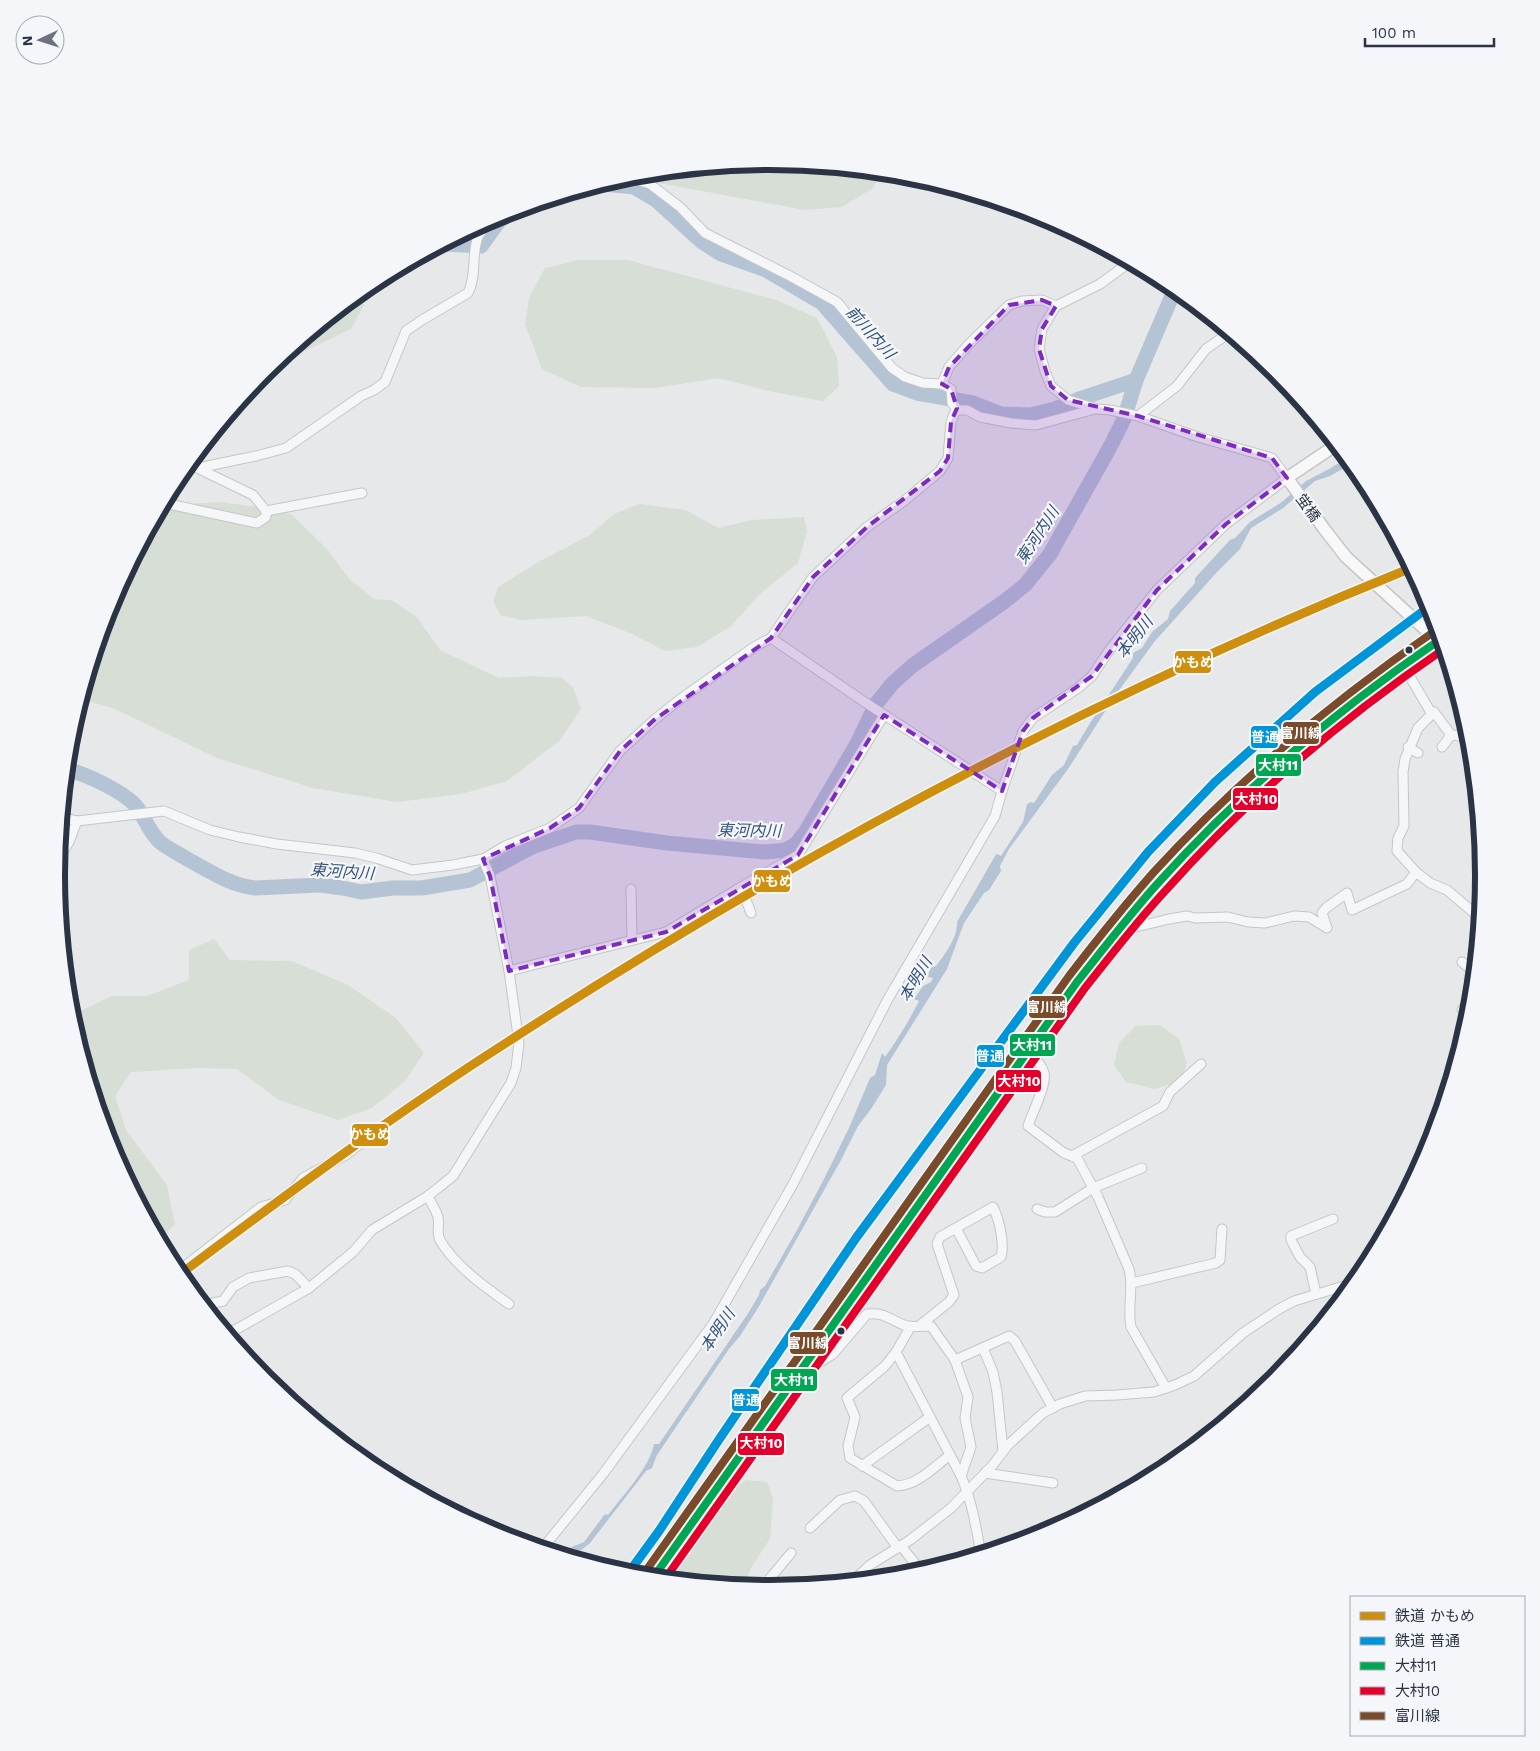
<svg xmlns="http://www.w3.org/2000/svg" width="1540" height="1751" viewBox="0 0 1540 1751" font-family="'Work Sans','Noto Sans JP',sans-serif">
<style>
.green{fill:#d6ded6}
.water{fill:#b4c4d5}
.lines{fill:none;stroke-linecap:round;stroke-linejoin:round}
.river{stroke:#b4c4d5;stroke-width:15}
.street-casing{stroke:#c4c6c8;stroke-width:11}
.secondary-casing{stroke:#c4c6c8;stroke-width:14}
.street{stroke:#f5f6f7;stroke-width:9}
.secondary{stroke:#f8f8f8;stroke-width:11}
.bus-1-casing{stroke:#f4f6f9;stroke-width:11}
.bus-2-casing{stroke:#f4f6f9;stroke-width:11}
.bus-3-casing{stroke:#f4f6f9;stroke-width:11}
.bus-1{stroke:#00a651;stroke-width:8}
.bus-2{stroke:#e4002b;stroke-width:8}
.bus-3{stroke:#7a4b2a;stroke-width:8}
.rail-1-casing{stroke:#f4f6f9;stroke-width:12}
.rail-2-casing{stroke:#f4f6f9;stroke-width:12}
.rail-1{stroke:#ce8f0e;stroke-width:9}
.rail-2{stroke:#0095d9;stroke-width:9}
.marked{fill:#7b2cbf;fill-opacity:0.2;stroke:#7b2cbf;stroke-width:4;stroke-dasharray:10 6;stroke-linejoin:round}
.bus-dot{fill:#2b3445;stroke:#f4f6f9;stroke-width:2}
.labels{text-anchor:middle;stroke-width:4.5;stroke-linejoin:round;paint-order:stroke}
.street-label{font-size:15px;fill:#2b3445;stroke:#f4f6f9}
.water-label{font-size:16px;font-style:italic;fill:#34527a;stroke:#f4f6f9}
.rim{fill:none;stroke:#2b3445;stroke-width:6}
.line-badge{stroke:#f4f6f9;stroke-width:2}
.badge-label{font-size:14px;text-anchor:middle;font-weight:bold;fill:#fff}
</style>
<rect width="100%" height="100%" fill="#e6e8ea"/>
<g class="green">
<path d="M770,162L881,173L873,188L842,207L805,210L637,179L631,175Z"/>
<path d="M579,260H628L776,300L817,318L837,357L839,386L823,401L773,392L718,378L655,388L581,387L542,369L525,324L529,298L545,268Z"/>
<path d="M360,293L364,305L351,329L284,361L275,362Z"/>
<path d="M168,495L188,504L220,502L266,508L292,515L328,550L349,579L374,599L391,600L417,617L440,650L499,678L532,676L562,678L573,688L581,709L560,740L507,781L461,794L397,802L313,788L217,758L115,709L81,699L111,602Z"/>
<path d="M639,504L686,510L718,528L752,520L804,517L807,531L798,563L760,594L730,627L697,647L665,651L630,633L586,616L520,620L500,615L493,601L498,587L540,561L590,535L614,514Z"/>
<path d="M214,939L230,960L292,961L348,985L396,1018L424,1053L404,1082L372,1108L338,1120L279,1100L237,1069L197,1068L131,1072L115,1096L126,1130L167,1185L175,1225L159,1239L110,1148L70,1016L112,996H147L189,980V950Z"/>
<path d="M1160,1025L1179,1039L1187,1063L1181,1081L1155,1089L1126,1082L1114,1065L1119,1043L1136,1026Z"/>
<path d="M746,1480L767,1482L773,1498L770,1539L752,1566L743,1587L656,1578L702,1511Z"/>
</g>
<path class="water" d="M1346,458L1354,467L1350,469L1346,467L1330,476L1315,481L1283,508L1251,528L1240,549L1218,571L1155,641L1117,693L1068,769L1009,849L1000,866L1001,871L989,890L984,893L964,923L947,969L887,1065L886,1085L871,1109L858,1126L841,1160L758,1308L740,1336L729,1349L657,1455L652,1468L646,1471L590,1543C576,1555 570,1557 553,1552L555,1549L562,1551L584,1542L605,1514L608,1515C622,1497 651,1465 654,1444H659L749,1312L759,1295L760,1290L765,1286L797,1230L825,1177L849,1128L870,1078L875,1075L882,1053L885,1057C898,1039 909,1021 919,1001L914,999L923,986L931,982L933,978L928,977L930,967L936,966C945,954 958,937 957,922L995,856L997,854L1001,856L1023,822L1027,804L1031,802L1034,803L1052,775L1064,765L1073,746L1077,745C1094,715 1114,688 1133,658V653L1142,648L1152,632L1168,619L1170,611L1195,583V578L1230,540L1235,538L1250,522L1282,502L1306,481L1331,468Z"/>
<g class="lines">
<g class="river">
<path d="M604,184L634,187L656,200L702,242L721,254L766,270L822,303L893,384L917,393L973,403L1001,414L1030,415L1055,409L1082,398L1136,380"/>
<path d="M446,244L481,246L499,221L516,210"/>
<path d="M67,770C85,773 129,794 139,810C146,821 150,833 160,842C168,849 180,854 189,860C211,872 230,885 255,888L320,885L343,888L361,892L393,888H422L470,880L532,847L576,832H590L667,843L765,852L786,850L796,844L806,831L858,742L876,704L892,684L912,666L1005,601L1025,585L1050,554L1110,447L1124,419L1136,380L1175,289"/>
</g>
<defs>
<g id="street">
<path d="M627,177L650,184L680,207L705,233L790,276L837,302L892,368L905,377L923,383L942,384L951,389L952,403L958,410"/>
<path d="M942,384L949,367L968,345L1009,305L1022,301L1042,300L1056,306"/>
<path d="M1138,416L1177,386L1206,349L1229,333"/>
<path d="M189,464L253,495L266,511"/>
<path d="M198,468L256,456L286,448L361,396L374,390L385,382L406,331L422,320L468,293C477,276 471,255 478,237C481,230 488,224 493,218"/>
<path d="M164,503L257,523L266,517V511"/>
<path d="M266,511L362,493"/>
<path d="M771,638L866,703L1002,791"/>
<path d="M1403,665L1430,711L1434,712L1418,728L1405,759L1403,772L1404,826L1398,838L1397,851L1416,872L1430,883L1447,890L1480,918"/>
<path d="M1434,712L1451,735L1470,737"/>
<path d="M1408,747L1418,753"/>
<path d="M1442,747L1451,735"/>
<path d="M62,817L77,821L164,811L210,830L239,837L277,844L355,853L376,858L412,870L453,865L483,859L505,846L550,828L579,808L620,751L654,720L679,700L754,647L771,638L813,577L867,527L904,501L940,471L948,458L951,422L955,412L958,410H967L980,417L1011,423L1036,425L1095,409"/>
<path d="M58,860L69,842L77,821"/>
<path d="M741,887L798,855L884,715"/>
<path d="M631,889L632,940"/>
<path d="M1127,920L1136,927L1169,919L1187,916L1195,918L1228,917L1248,922L1265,923L1294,916L1309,917L1327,928L1322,913L1326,908L1347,893L1352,910L1407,884L1416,872"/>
<path d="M1462,962L1474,972"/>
<path d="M509,971L666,932L741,887L751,913"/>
<path d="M1462,1010L1472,999"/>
<path d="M1027,1051C1033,1057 1042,1064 1044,1073C1047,1085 1032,1113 1028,1126L1064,1153L1077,1158L1098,1197L1129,1269C1134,1289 1127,1307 1131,1327L1166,1388"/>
<path d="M1072,1156L1163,1106L1170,1092L1201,1064"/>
<path d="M428,1196C431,1203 436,1210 438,1217C440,1225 436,1233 440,1240C454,1265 486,1288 509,1304"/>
<path d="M1037,1209L1045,1212H1055L1093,1188L1142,1168"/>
<path d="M177,1272L261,1207L285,1200L303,1178L346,1155L364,1141L359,1135"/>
<path d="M1132,1283L1216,1263L1220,1260L1222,1229"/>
<path d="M1316,1294L1310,1267L1300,1257L1291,1240V1236L1333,1219"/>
<path d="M204,1305L223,1301L233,1287L249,1278L288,1271L295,1274L309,1288"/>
<path d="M911,1326L896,1352L961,1476"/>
<path d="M919,1326L949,1302L954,1295L937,1244L940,1237L993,1207C999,1219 1005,1244 1001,1257L982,1268L976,1266L956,1228"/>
<path d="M228,1334L309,1288L353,1252L372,1230L428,1196L453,1176L511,1083L516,1068L519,1043L509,971L490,876L483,859"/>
<path d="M983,1348L993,1372L997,1392L1003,1451"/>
<path d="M896,1352L885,1366L847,1398L855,1417L848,1446L850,1458L897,1486C918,1485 934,1467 950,1455"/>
<path d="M810,1358L822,1361L833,1354L867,1314C884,1312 889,1319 904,1325C911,1328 923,1326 931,1326L955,1360L968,1397L965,1418L971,1447L961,1476C972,1501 976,1527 981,1554"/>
<path d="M955,1360L1009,1336L1015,1341L1053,1408"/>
<path d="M862,1466L930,1417"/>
<path d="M985,1473L1053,1483"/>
<path d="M810,1528L840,1500L855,1496L864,1501L898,1548"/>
<path d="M901,1546L922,1572"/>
<path d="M542,1549L603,1474L713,1324L793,1184L888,999L995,816L1002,791L1023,731L1033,718L1078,688L1092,676L1108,652L1157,590L1226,524L1287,478L1272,458L1195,436L1138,416L1110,410L1097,409L1068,400L1051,386L1045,371L1039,349L1042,329L1056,306L1100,284L1130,262"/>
<path d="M853,1581L870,1565L910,1540L951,1508L992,1466L1008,1445L1043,1413L1060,1404L1085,1396L1117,1395L1154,1392L1175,1385L1194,1376L1243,1333L1279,1309L1294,1301L1354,1283"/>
<path d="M762,1588L791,1553"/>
</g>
<g id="secondary">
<path d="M1336,445L1287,478L1325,530L1346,557L1438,641"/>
<path d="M653,1578L1077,982C1108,943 1138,904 1172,868C1253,783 1342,704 1441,639"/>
</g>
</defs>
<use href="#street" class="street-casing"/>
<use href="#secondary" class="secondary-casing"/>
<use href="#street" class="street"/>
<use href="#secondary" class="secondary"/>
<defs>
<path id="bus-1" d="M653,1578L1077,982C1104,948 1130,914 1159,882C1242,790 1338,709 1441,639"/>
<path id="bus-2" d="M665,1579L1085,988C1112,954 1138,920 1167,889C1248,798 1343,718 1444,649"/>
<path id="bus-3" d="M645,1572L1069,976C1096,941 1124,906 1153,873C1237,781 1333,701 1435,631"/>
</defs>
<use href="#bus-1" class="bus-1-casing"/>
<use href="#bus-2" class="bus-2-casing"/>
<use href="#bus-3" class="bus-3-casing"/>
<use href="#bus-1" class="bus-1"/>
<use href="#bus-2" class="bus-2"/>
<use href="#bus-3" class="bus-3"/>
<defs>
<path id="rail-1" d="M179,1275C286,1195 393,1115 506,1043C792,857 1094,696 1411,568"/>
<path id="rail-2" d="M627,1575L659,1531L718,1441L856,1238L1074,943L1148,852L1215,782L1315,692L1430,606"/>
</defs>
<use href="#rail-1" class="rail-1-casing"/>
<use href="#rail-2" class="rail-2-casing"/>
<use href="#rail-1" class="rail-1"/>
<use href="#rail-2" class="rail-2"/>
</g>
<path class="marked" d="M1042,300L1056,306L1042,329L1039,349L1051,386L1068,400L1138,416L1272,458L1287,478L1226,524L1157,590L1092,676L1033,718L1023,731L1002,791L884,715L798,855L666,932L509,971L490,876L483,859L550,828L579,808L620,751L654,720L771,638L813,577L867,527L940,471L948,458L951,422L957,408L951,389L942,384L949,367L1009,305Z"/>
<g class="bus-dot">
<circle cx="1409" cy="650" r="4.5"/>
<circle cx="841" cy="1331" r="4.5"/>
</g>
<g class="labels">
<g class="street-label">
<text transform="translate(1308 508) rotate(55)" y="5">蛍橋</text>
</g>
<g class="water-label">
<text transform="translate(871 332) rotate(48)" y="6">前川内川</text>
<text transform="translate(1037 535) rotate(-57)" y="6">東河内川</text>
<text transform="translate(1134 637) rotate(-52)" y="6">本明川</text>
<text transform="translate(749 830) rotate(1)" y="6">東河内川</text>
<text transform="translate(342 871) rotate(4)" y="6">東河内川</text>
<text transform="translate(915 979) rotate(-59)" y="6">本明川</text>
<text transform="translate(717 1330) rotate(-56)" y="6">本明川</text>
</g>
</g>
<path d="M0 0H1540V1751H0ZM65 875a705 705 0 1 1 1410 0a705 705 0 1 1-1410 0Z" fill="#f4f6f9" fill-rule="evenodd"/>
<path class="rim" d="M65 875a705 705 0 1 1 1410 0a705 705 0 1 1-1410 0Z"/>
<g class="line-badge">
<rect x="1174" y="650" width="38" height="24" rx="5" fill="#ce8f0e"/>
<rect x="1282" y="721" width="38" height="24" rx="5" fill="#7a4b2a"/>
<rect x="1250" y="725" width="29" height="24" rx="5" fill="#0095d9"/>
<rect x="1255" y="753" width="47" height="24" rx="5" fill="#00a651"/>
<rect x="1232" y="787" width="47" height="24" rx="5" fill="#e4002b"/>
<rect x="753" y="869" width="38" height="24" rx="5" fill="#ce8f0e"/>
<rect x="1028" y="995" width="38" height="24" rx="5" fill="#7a4b2a"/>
<rect x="1009" y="1033" width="47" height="24" rx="5" fill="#00a651"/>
<rect x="976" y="1044" width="29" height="24" rx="5" fill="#0095d9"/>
<rect x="995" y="1069" width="47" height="24" rx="5" fill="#e4002b"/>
<rect x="351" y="1123" width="38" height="24" rx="5" fill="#ce8f0e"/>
<rect x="789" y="1331" width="38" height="24" rx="5" fill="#7a4b2a"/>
<rect x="770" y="1368" width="48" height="24" rx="5" fill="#00a651"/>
<rect x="731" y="1388" width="29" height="24" rx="5" fill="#0095d9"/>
<rect x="737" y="1432" width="48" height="24" rx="5" fill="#e4002b"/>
</g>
<g class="badge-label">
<text x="1193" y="667">かもめ</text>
<text x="1301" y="738">富川線</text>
<text x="1265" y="742">普通</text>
<text x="1278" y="770">大村11</text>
<text x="1256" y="804">大村10</text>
<text x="772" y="886">かもめ</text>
<text x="1047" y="1012">富川線</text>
<text x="1032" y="1050">大村11</text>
<text x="990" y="1061">普通</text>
<text x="1019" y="1086">大村10</text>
<text x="370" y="1139">かもめ</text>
<text x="808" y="1348">富川線</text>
<text x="794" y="1385">大村11</text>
<text x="746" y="1405">普通</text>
<text x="761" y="1448">大村10</text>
</g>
<rect x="1350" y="1596" width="175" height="140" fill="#f4f6f9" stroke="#a4a8b1"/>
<rect x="1360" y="1612" width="25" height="8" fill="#ce8f0e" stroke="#a4a8b1"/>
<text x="1395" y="1621" font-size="15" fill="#2b3445">鉄道 かもめ</text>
<rect x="1360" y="1637" width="25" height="8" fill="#0095d9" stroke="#a4a8b1"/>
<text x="1395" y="1646" font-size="15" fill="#2b3445">鉄道 普通</text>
<rect x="1360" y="1662" width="25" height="8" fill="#00a651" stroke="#a4a8b1"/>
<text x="1395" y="1671" font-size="15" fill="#2b3445">大村11</text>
<rect x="1360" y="1687" width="25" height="8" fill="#e4002b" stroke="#a4a8b1"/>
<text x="1395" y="1696" font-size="15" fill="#2b3445">大村10</text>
<rect x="1360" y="1712" width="25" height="8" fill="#7a4b2a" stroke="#a4a8b1"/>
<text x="1395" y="1721" font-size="15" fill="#2b3445">富川線</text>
<g transform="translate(40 40) rotate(266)"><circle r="24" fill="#f4f6f9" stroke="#a4a8b1"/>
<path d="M0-4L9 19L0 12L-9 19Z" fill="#6c737f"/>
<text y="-8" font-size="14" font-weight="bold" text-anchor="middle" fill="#2b3445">N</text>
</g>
<path d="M1365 38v8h129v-8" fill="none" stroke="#2b3445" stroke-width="2.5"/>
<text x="1372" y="38" font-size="15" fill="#2b3445" stroke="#f4f6f9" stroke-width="4" paint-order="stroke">100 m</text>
</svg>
